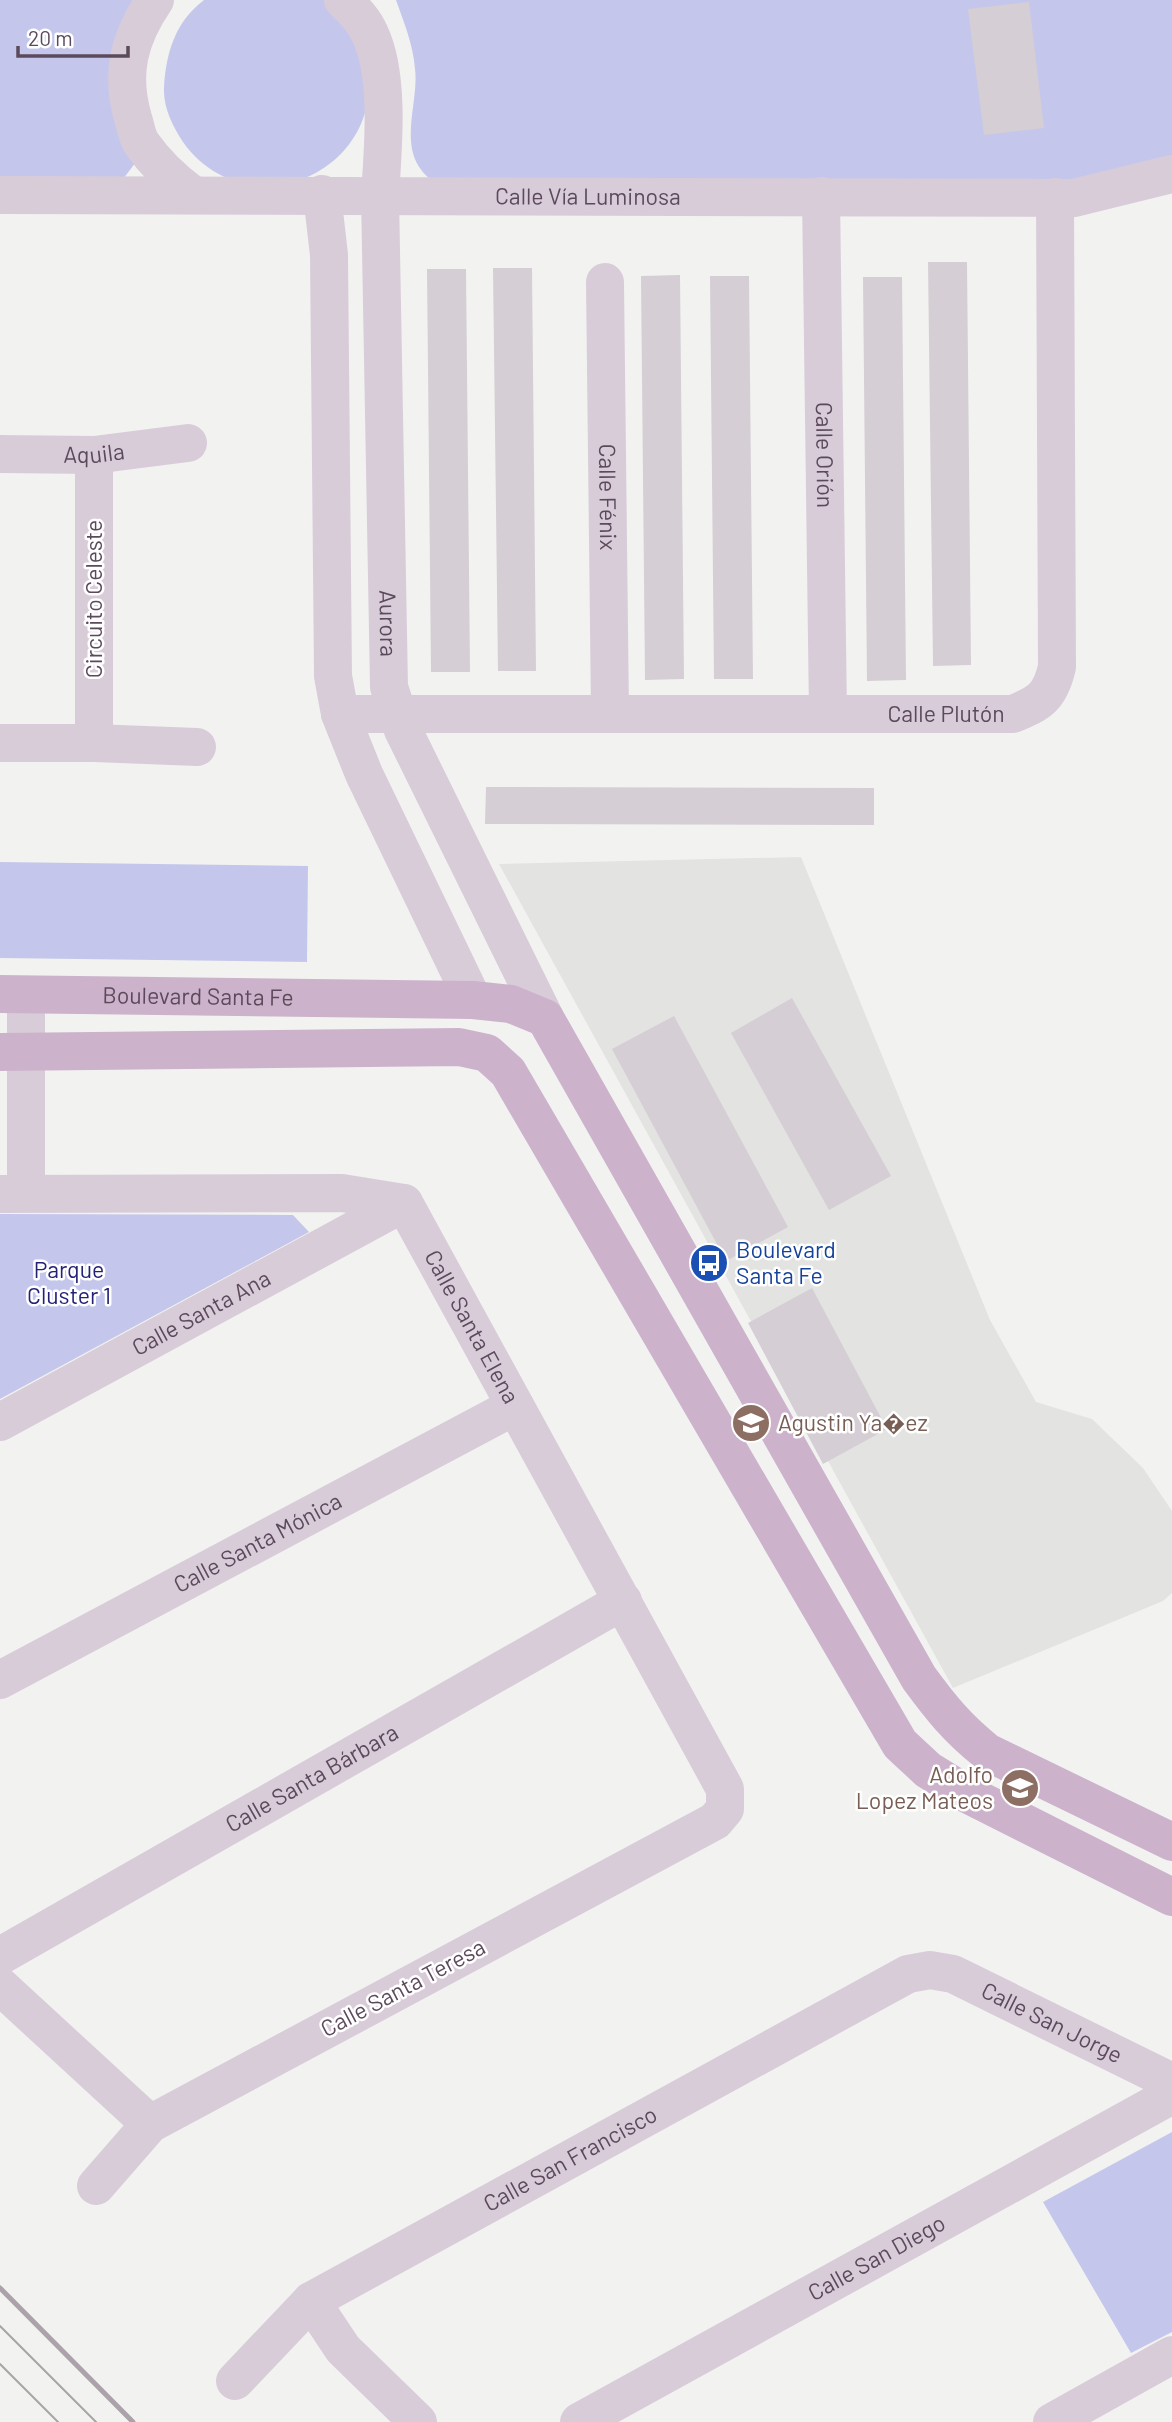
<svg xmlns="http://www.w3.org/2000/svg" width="1172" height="2422" viewBox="0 0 1172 2422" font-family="Barlow,sans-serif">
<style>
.education{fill:#e3e3e2}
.green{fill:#c4c7eb}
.building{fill:#d5ced4}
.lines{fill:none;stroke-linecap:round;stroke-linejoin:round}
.minor{stroke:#d9ccd9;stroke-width:38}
.major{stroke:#ccb3cb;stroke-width:38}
.tram{stroke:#aba2aa;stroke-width:2}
.rail{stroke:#aba2aa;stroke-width:5}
.labels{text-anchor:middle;stroke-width:5;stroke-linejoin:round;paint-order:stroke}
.street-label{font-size:23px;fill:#5c4a5c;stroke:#fff}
.transit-label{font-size:23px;fill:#164399;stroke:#fff;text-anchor:start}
.park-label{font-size:23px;fill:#242177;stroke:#fff}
.education-label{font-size:23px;fill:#785e54;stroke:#fff;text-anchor:start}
</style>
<rect width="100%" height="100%" fill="#f2f3f1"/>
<path class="education" d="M801,857L990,1320L1036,1402L1092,1419L1143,1468L1172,1511V1593L1163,1601L953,1688L499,864Z"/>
<g class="green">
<path d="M0,0H134L136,162L120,183L0,181Z"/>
<path d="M204,0H328C336,8 349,17 354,27C358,36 370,86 369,94C358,187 238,220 183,142C173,127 163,107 164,88C166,53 175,22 204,0Z"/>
<path d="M396,0H1172V165L1074,182L444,188C437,183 427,178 422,171C399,143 419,101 415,69C413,44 404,23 396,0Z"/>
<path d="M0,862L308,866L307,962L0,958Z"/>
<path d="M0,1214L293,1215L309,1232L0,1399Z"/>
<path d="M1172,2132V2332L1131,2353L1043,2202Z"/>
</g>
<g class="building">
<path d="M1029,2L1044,128L984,135L968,9Z"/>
<path d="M928,262H967L971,665L933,666Z"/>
<path d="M493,268H532L536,671H498Z"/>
<path d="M427,269H466L470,672H431Z"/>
<path d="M680,275L684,679L645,680L641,276Z"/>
<path d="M710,276H749L753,679H714Z"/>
<path d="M863,277H902L906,680L867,681Z"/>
<path d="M486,787L874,788V825L485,824Z"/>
<path d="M792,998L891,1176L829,1210L731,1033Z"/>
<path d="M674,1016L788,1227L726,1261L612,1049Z"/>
<path d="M812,1288L887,1429L823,1464L748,1323Z"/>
</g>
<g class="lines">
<g class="minor">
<path d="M155,0C129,38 120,73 133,118C136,127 137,137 142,144C156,164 173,180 192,194"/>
<path id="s1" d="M343,0C354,10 364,20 370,34C390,76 383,149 380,195L389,687L403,730L545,1018"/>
<path d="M322,194L329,255L333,676L340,714L364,774L473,1000"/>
<path id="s2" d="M0,195L1074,198L1172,174"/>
<path id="s3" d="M821,196L828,714"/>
<path id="s4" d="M605,282L610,713"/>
<path id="s5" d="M0,454L94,455L188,443"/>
<path d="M94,455V743"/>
<path id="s6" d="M340,714H1013C1040,703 1050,697 1057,667L1055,197"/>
<path d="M0,743H94L197,747"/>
<path d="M26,1193V995"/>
<path id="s7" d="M0,1194L342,1193L404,1203L725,1789V1809L715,1821L150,2124L96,2186"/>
<path id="s8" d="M0,1422L404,1203"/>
<path id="s9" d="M0,1680L515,1406"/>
<path id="s10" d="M0,1956L623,1601"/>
<path d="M0,1986L150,2124"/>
<path d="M311,2301L343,2349L418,2422"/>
<path id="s11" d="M235,2381L311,2301L908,1974L930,1970L953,1974L1172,2082"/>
<path id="s12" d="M579,2422L1172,2095"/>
<path d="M1052,2422L1172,2355"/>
</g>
<g class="major">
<path id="s13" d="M0,994L473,1000L511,1004L545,1018L919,1678C941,1708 957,1728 987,1752L1172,1842"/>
<path d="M0,1052L459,1047L487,1053L508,1072L900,1744L928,1770L967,1794L1172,1897"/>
</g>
<g class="tram">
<path d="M0,2326L96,2422"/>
<path d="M0,2364L58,2422"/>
</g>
<path class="rail" d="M0,2288L133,2422"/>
</g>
<defs>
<symbol id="bus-disc" viewBox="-11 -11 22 22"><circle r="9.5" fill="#1a4fb4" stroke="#fff"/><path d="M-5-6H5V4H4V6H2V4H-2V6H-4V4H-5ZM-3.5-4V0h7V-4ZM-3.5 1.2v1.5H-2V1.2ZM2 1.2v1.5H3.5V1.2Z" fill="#fff"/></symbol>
<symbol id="school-disc" viewBox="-11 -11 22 22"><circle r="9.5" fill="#8d6e63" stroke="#fff"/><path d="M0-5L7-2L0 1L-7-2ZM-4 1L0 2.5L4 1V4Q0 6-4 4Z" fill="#fff"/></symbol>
</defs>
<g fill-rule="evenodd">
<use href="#bus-disc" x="687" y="1241" width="44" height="44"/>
<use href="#school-disc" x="729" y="1401" width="44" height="44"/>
<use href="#school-disc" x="998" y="1766" width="44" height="44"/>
</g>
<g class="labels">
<g class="street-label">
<text dy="8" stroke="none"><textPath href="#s2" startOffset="588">Calle Vía Luminosa</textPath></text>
<text dy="8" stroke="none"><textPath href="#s5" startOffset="94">Aquila</textPath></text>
<text dy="8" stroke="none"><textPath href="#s3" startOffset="259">Calle Orión</textPath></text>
<text dy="8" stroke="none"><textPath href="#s4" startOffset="215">Calle Fénix</textPath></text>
<text transform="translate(94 599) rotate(-90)" y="8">Circuito Celeste</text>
<text dy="8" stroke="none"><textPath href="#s1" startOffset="635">Aurora</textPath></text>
<text dy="8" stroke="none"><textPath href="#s6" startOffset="606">Calle Plutón</textPath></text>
<text dy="8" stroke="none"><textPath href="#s13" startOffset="198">Boulevard Santa Fe</textPath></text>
<text dy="8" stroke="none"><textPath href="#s8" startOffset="229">Calle Santa Ana</textPath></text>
<text dy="8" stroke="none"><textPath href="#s7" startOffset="546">Calle Santa Elena</textPath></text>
<text dy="8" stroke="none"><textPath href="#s9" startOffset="292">Calle Santa Mónica</textPath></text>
<text dy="8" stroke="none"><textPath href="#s10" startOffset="359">Calle Santa Bárbara</textPath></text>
<text transform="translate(403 1988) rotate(-28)" y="8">Calle Santa Teresa</text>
<text dy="8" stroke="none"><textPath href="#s11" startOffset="947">Calle San Jorge</textPath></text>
<text dy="8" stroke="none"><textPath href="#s11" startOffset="406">Calle San Francisco</textPath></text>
<text dy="8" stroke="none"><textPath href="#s12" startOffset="340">Calle San Diego</textPath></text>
</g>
<g class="transit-label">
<text x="736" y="1258">Boulevard<tspan x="736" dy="26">Santa Fe</tspan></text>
</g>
<g class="park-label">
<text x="69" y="1278">Parque<tspan x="69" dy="26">Cluster 1</tspan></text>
</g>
<g class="education-label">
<text x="778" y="1431">Agustin Ya�ez</text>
<text x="993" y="1783" text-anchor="end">Adolfo<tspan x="993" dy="26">Lopez Mateos</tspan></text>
</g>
</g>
<path d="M18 46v10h110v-10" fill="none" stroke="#5c4a5c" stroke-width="3.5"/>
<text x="28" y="46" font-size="21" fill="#5c4a5c" stroke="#ffffff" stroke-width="5" paint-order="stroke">20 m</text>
</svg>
